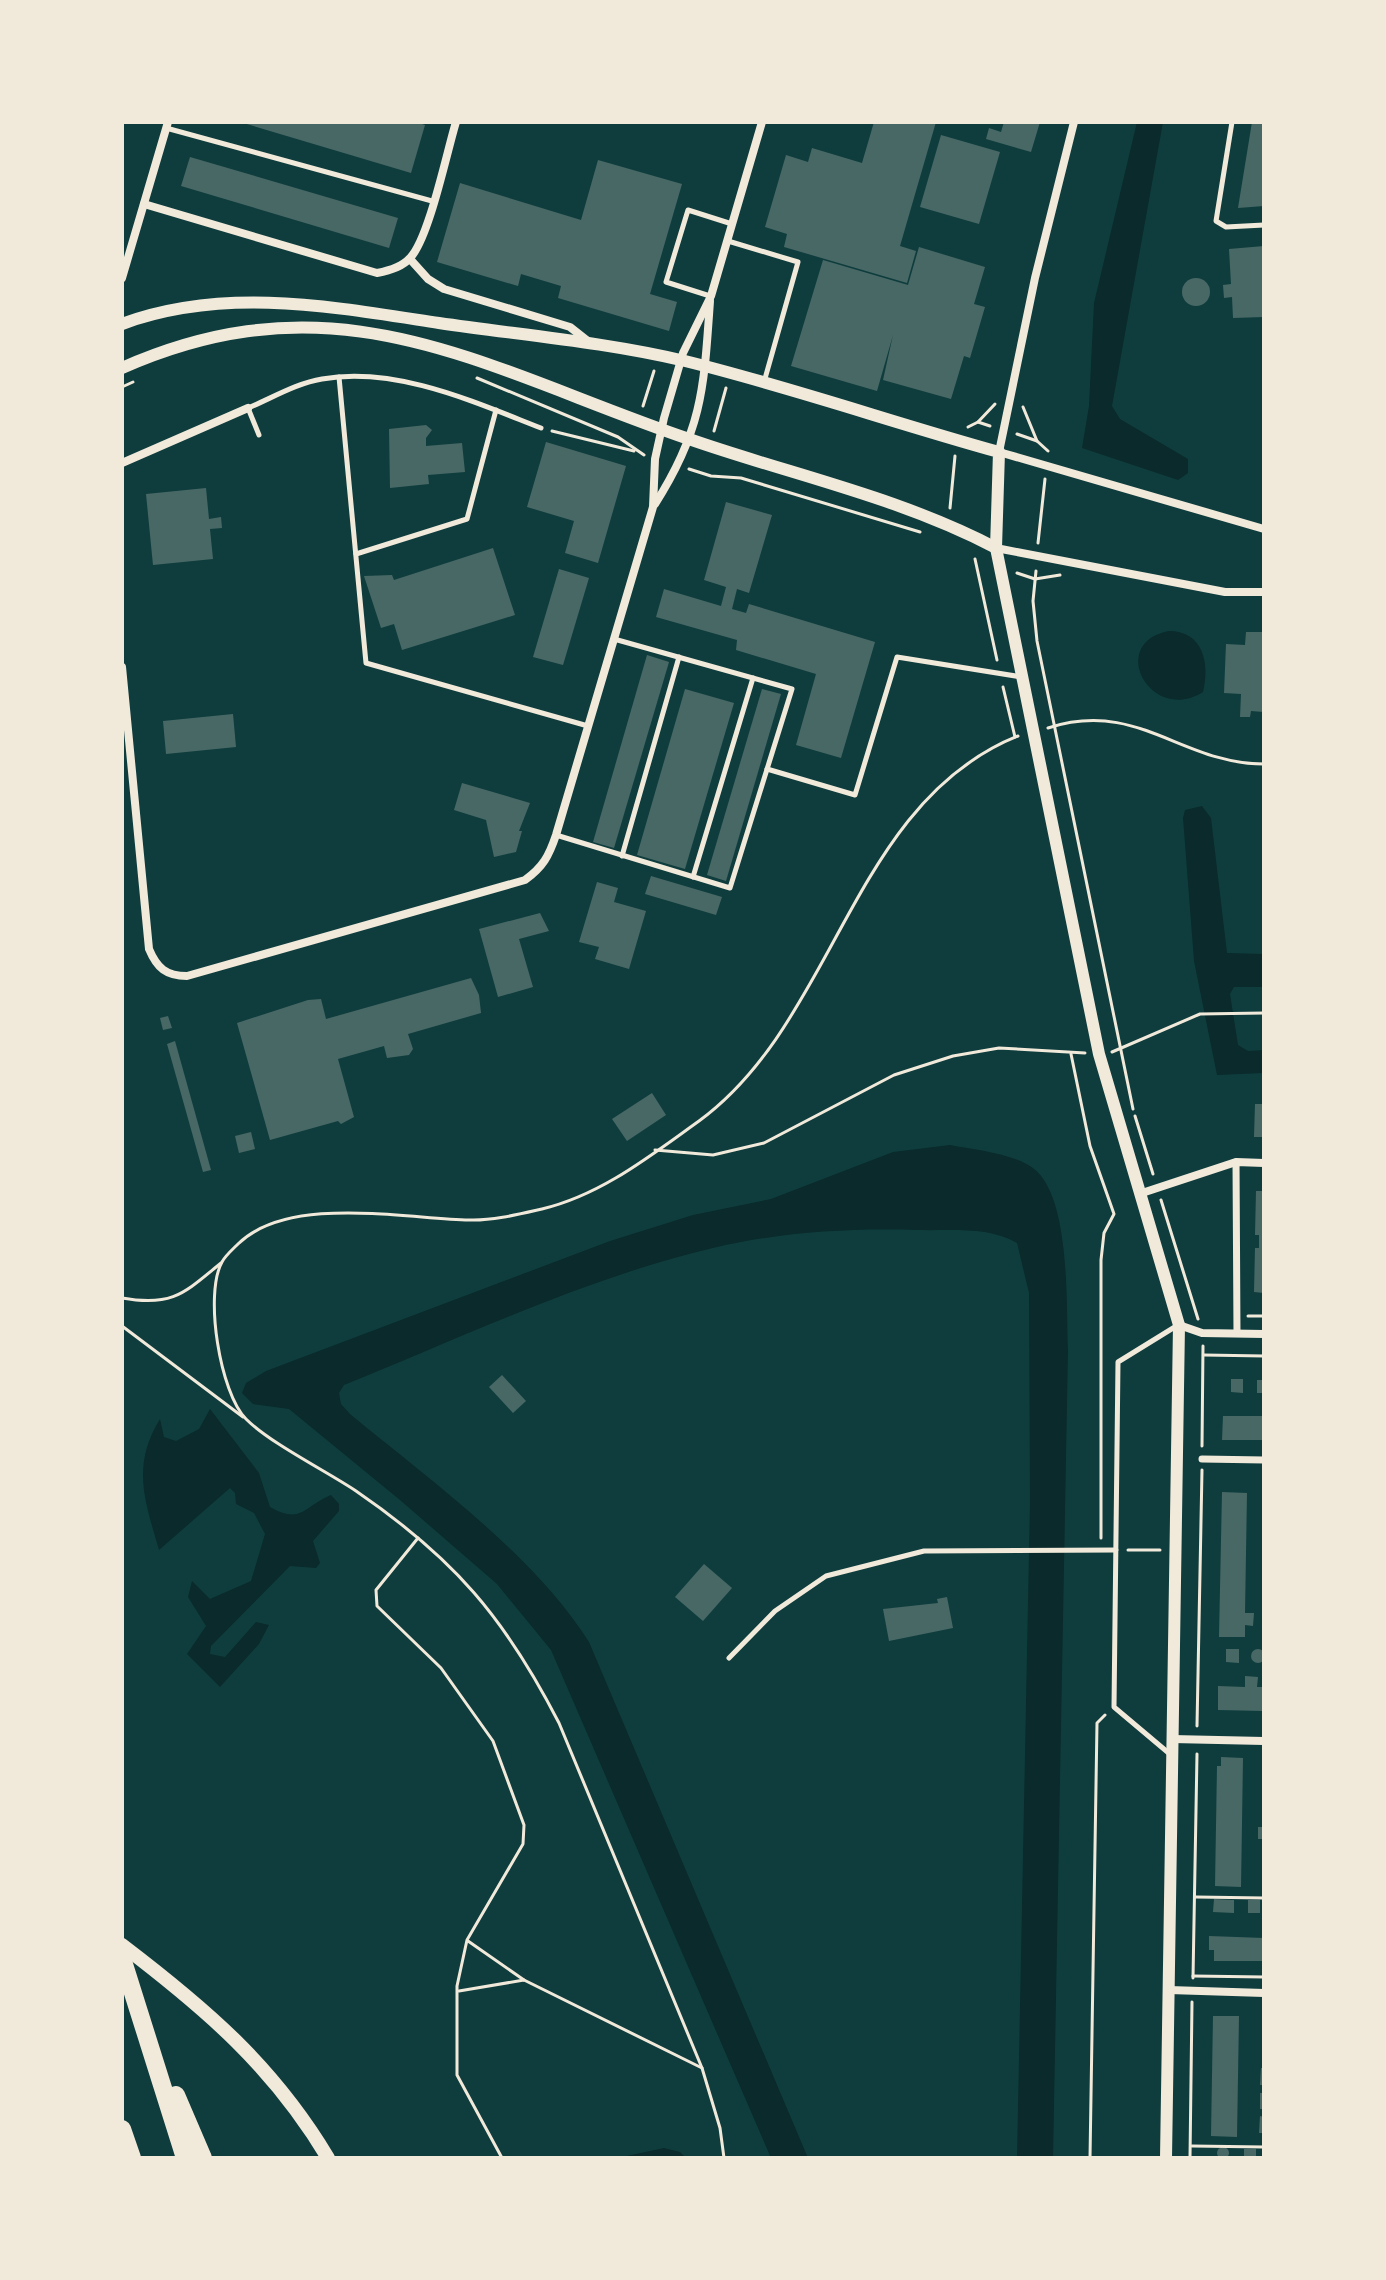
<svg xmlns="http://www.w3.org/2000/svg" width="1386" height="2280" viewBox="0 0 1386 2280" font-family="Helvetica,sans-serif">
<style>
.water{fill:#0a2a2b}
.building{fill:#486865}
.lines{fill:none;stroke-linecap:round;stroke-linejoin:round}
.path{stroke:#f1e9da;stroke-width:3}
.service{stroke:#f1e9da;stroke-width:5}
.pedestrian{stroke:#f1e9da;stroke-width:7}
.minor{stroke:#f1e9da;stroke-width:8}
.tertiary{stroke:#f1e9da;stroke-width:12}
.secondary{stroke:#f1e9da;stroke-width:14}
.motorway{stroke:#f1e9da;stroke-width:18}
</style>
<rect width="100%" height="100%" fill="#0f3d3e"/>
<g class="water">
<path d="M1137,122H1163L1112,406L1120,419L1188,459V473L1178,480L1082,448L1089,406L1094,303Z"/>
<path d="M1169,631C1203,631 1210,663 1203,692C1151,725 1106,643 1169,631Z"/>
<path d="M1202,806L1211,818L1227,953L1264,954V987H1234L1230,994L1238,1045L1248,1051L1264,1050V1073L1217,1075L1194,961L1183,818L1185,810Z"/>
<path d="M950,1145C975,1150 1012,1153 1033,1168C1071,1196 1066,1306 1068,1350L1053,2158H1017L1030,1502L1029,1293L1017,1243C987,1226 952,1231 917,1230C849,1228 780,1232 713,1248C589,1277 462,1337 344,1385L339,1393L341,1404L350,1414C430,1480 534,1555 589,1642L808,2158H771L551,1650L497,1584L400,1500L289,1409L253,1404L242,1393L246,1383L266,1371L610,1241L693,1215L771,1199L893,1152Z"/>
<path d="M210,1409L259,1473L270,1507C302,1525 304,1506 331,1495L339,1504V1511L313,1541L320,1563L316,1568L290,1566L211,1646L210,1654L225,1657L256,1622L269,1625L259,1644L220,1687L187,1654L206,1626L188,1597L192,1581L210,1599L251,1581L265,1534L254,1513L236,1504L235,1493L230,1488L159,1550C145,1501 131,1466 160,1419L164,1437L176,1441L199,1429Z"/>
<path d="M664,2148L680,2152L686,2158H617Z"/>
</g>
<g class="building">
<path d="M240,122H416L425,125L411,173Z"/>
<path d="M874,122H936L900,246L916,251L907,283L784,247L787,234L765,227L786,155L808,162L812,148L862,163Z"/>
<path d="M1004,122H1040L1031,152L986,139L989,128L1001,132Z"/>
<path d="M1252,122H1264V206L1238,208Z"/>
<path d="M941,135L1000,152L979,224L920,207Z"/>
<path d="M190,157L398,218L389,248L181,186Z"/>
<path d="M598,160L682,184L650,294L677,302L669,331L558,298L561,286L521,274L518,286L437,262L460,183L581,220Z"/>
<path d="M1264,246V317L1233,318L1232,297L1224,298L1223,285L1231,284L1229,249Z"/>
<path d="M919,247L985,267L974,304L985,307L970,358L964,356L951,399L883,380L893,335L877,391L791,366L823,260L908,285Z"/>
<circle cx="1196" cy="292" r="14"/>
<path d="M426,425L432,430L426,438V446L462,443L465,472L428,475L429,484L390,488L389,429Z"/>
<path d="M546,442L626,466L598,563L565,553L574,521L527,507Z"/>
<path d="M206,488L209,519L221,517L222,528L210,529L213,559L153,565L146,494Z"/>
<path d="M726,502L772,515L749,593L737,589L732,609L746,613L749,604L875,642L841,758L796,745L816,674L736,650L737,640L656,617L664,589L721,606L726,587L704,580Z"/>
<path d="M493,548L515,615L402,650L394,624L381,628L364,576L392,575L394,580Z"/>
<path d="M559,569L589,578L563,665L533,657Z"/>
<path d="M1246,632H1264V712L1251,711L1250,717H1240L1241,694L1224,693L1226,644L1245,645Z"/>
<path d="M647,655L669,662L614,848L593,842Z"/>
<path d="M685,689L734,703L685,869L637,855Z"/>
<path d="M762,689L781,694L726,881L707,875Z"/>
<path d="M233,714L236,747L166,754L163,721Z"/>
<path d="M462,783L530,803L519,831H522L516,852L494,857L486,820L454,810Z"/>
<path d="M651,876L722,897L716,915L645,894Z"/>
<path d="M597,882L618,888L614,902L646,911L629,969L595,959L599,947L579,942Z"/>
<path d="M540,913L549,931L519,939L533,987L498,997L479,929Z"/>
<path d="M471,978L479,995L481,1013L408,1034L413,1049L409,1055L387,1058L384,1046L338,1059L354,1117L341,1124L338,1121L270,1140L237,1023L308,1000L321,999L326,1019Z"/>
<path d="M168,1016L172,1028L163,1030L160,1018Z"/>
<path d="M175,1041L211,1170L203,1172L167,1044Z"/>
<path d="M652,1093L666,1115L627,1141L612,1119Z"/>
<path d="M1255,1104H1264V1137H1254Z"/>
<path d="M251,1132L255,1149L239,1153L235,1136Z"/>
<path d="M1256,1191H1264V1293L1254,1292L1255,1248H1259V1235H1255Z"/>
<path d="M502,1375L526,1401L513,1413L489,1387Z"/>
<path d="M1231,1379H1243V1393L1231,1392Z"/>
<rect x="1257" y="1380" width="7" height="13"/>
<path d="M1223,1416H1264V1440H1222Z"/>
<path d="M1222,1492L1247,1493L1245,1613H1254L1253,1626L1245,1625V1637H1219Z"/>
<path d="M704,1564L732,1588L703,1621L675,1597Z"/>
<path d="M947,1597L953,1628L889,1641L883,1609L938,1603L937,1599Z"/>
<circle cx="1258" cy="1656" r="7"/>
<path d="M1226,1649H1239V1663L1226,1662Z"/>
<path d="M1245,1676L1258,1677L1257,1687H1264V1711L1218,1710V1686L1245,1687Z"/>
<path d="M1221,1757L1243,1758L1241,1887L1215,1886L1217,1766H1221Z"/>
<rect x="1258" y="1827" width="6" height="12"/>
<path d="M1214,1899L1234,1900V1913L1213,1912Z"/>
<rect x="1248" y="1900" width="12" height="13"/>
<path d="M1209,1936L1264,1938V1961H1214V1950H1209Z"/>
<path d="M1213,2016H1239L1237,2137L1211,2136Z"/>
<path d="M1261,2068H1264V2085H1260Z"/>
<rect x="1260" y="2093" width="4" height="16"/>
<path d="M1260,2116L1264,2117V2133H1259Z"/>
<circle cx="1223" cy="2153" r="6"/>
<rect x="1244" y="2149" width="12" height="9"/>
</g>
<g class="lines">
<g class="path">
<path d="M477,378L618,437L644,455"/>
<path d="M122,387L133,382"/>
<path d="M643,406L654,371"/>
<path d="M1023,407L1037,441"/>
<path d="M978,422L995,404"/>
<path d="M968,427L978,422L990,426"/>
<path d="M552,431L634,451"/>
<path d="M714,431L726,388"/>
<path d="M1017,434L1037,441L1048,451"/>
<path d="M689,469L711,476L741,478L920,532"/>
<path d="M950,508L955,456"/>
<path d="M1038,543L1045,479"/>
<path d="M975,559L997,660"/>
<path d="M1036,571L1033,601L1037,641L1133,1109"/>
<path d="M1017,573L1035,579L1060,575"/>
<path d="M1003,687L1015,737"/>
<path d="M1048,728C1138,699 1181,764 1264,764"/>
<path d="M1112,1052L1200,1014L1264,1013"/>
<path d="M1071,1054L1090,1146L1114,1214L1104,1233L1101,1260V1538"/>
<path d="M1135,1116L1153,1174"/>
<path d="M655,1150L713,1155L764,1143L894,1075L953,1056L999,1048L1085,1053"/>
<path d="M1161,1200L1198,1319"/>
<path d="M122,1298C173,1307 184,1293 221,1263"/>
<path d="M1248,1316H1264"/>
<path d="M122,1326L243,1417"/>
<path d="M1204,1355L1264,1356"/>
<path d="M1202,1446L1203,1346"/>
<path d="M418,1538L376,1590L377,1606L441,1668L493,1741L524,1825L523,1844L467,1940L457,1986V2075L502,2158"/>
<path d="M1128,1550H1160"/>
<path d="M1197,1726L1202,1470"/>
<path d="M1196,1897L1264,1898"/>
<path d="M468,1941L524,1980"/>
<path d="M1193,1976L1264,1977"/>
<path d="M1193,1978L1197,1754"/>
<path d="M459,1991L524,1980L702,2068"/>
<path d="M1192,2146L1264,2147"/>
<path d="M724,2158L720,2128L702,2068L559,1723C505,1618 454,1558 356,1491C326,1471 270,1443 246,1419C220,1393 204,1294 222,1262C225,1256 233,1249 238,1244C289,1194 407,1219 469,1220C492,1221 520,1214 542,1209C601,1195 650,1156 699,1121C837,1020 851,803 1018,736"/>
<path d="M1090,2158L1097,1723L1105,1715"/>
<path d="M1190,2158L1192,2002"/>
</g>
<g class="service">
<path d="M1232,122L1216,221L1226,227L1264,225"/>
<path d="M166,128L432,201"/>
<path d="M728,241L798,262L764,382"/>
<path d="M710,296L666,282L688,210L732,224"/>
<path d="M339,377L366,663L588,726"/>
<path d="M259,435L248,408C272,398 297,383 322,379C396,366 474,402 541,428"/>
<path d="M356,554L467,519L496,410"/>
<path d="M767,769L855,795L897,657L1022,677"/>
<path d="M556,835L730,888L792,689L614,639"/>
<path d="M622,856L679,657"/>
<path d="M693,877L753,678"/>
<path d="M729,1658L775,1611L826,1576L924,1551L1116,1550"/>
<path d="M1171,1755L1114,1707L1118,1362L1178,1325"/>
</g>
<g class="pedestrian">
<path d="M1236,1162L1237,1333"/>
<path d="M1202,1459L1264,1460"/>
</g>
<g class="minor">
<path d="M1074,122L1035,278L999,452L1264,529"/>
<path d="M144,204L377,273C388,271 402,267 410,258C429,239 447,151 456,122"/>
<path d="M410,259L428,279L444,289L570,327L589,342"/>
<path d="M122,278L168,122"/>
<path d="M122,463L248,408"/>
<path d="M655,504C703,429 704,386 710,301"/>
<path d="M996,548L1225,592H1264"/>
<path d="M122,667L149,949C157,968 166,976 187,976L525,880C543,867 549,856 556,835L653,507L655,459L664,418L683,353L711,296L762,122"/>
<path d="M1139,1194L1236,1162L1264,1163"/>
<path d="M1179,1325L1202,1333L1264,1334"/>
<path d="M1172,1739L1264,1741"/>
<path d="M1169,1990L1264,1993"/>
</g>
<g class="tertiary">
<path d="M122,324C225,286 334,307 439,323C521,335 605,342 685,361C791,387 894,423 999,452L996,548L1099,1054L1179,1325L1166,2158"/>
<path d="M122,368C341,271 486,370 689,439C792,475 899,497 996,548"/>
</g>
<path class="secondary" d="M122,1945C206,2009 273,2066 328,2158"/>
<g class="motorway">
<path d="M122,1958L185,2158"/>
<path d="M176,2095L203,2158"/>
<path d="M122,2129L132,2158"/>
</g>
</g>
<rect width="1386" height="2280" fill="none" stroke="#f1e9da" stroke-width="248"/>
</svg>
